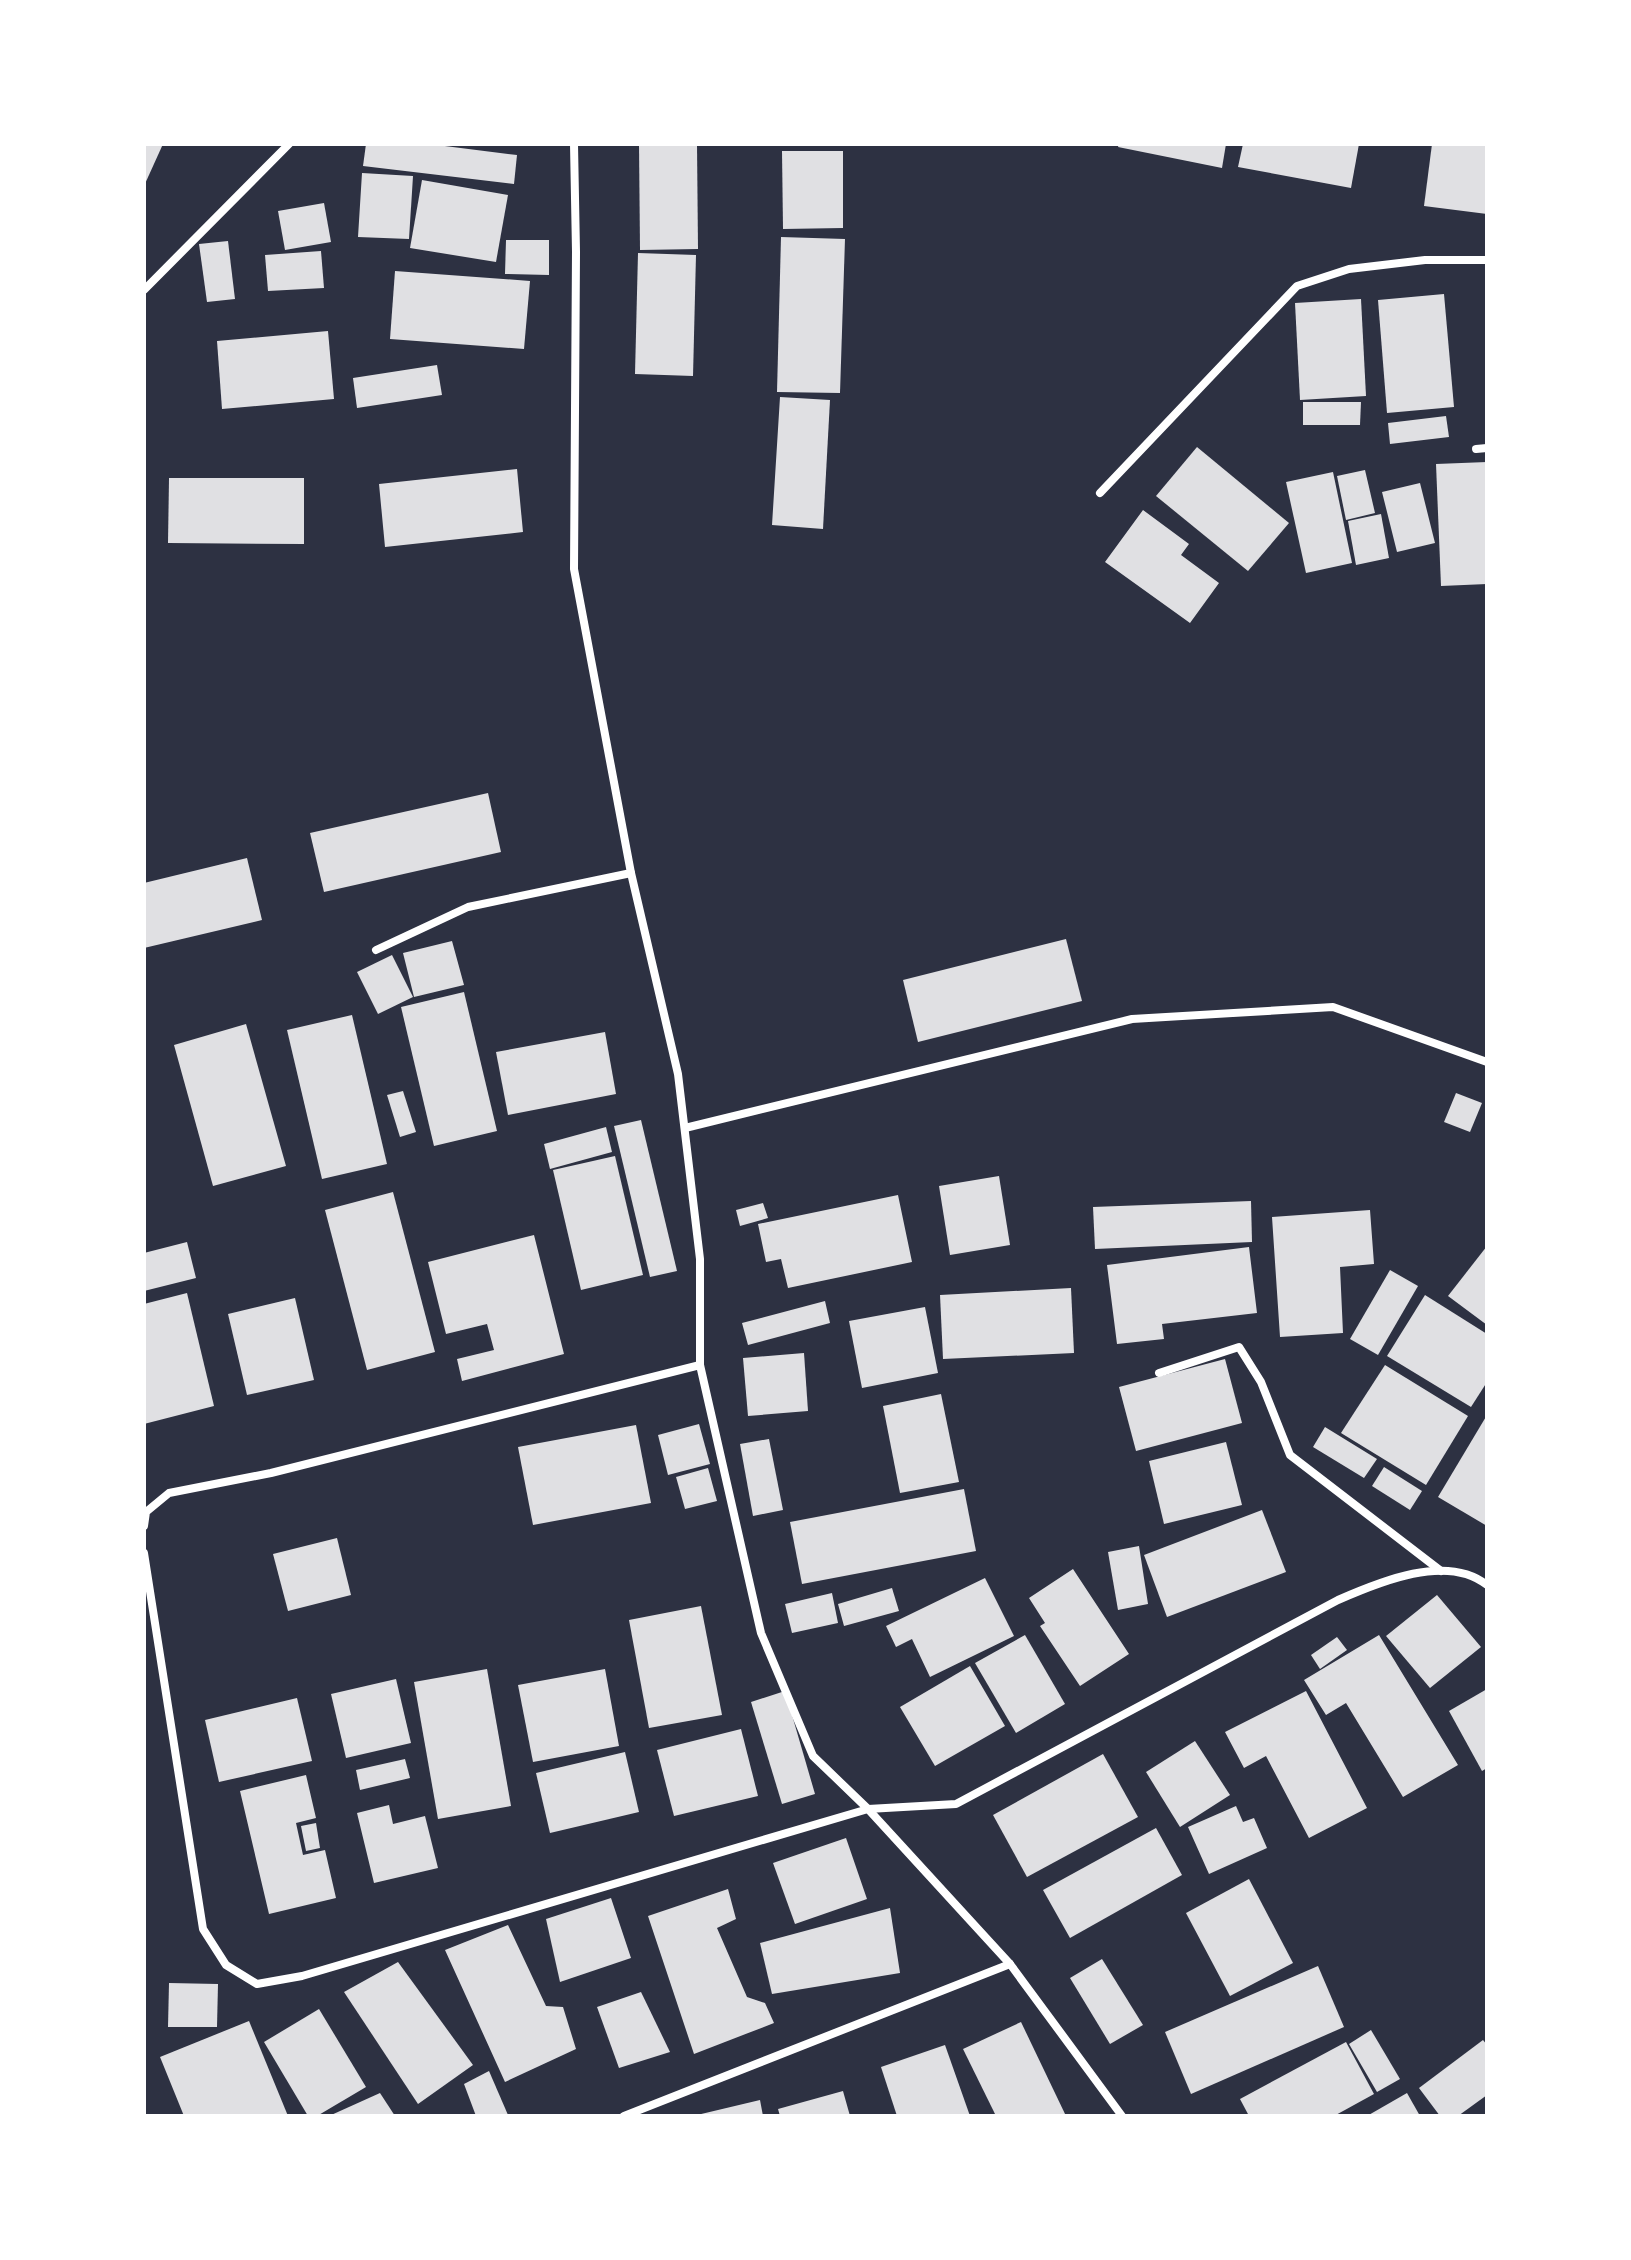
<svg xmlns="http://www.w3.org/2000/svg" width="1631" height="2260" viewBox="0 0 1631 2260" font-family="'Varela Round',sans-serif">
<style>
.building{fill:#e0e0e3}
.lines{fill:none;stroke-linecap:round;stroke-linejoin:round}
.minor{stroke:#fff;stroke-width:8}
</style>
<rect width="100%" height="100%" fill="#2d3142"/>
<g class="building">
<path d="M144,144H163L144,186Z"/>
<path d="M366,144H429L517,155L514,184L363,166Z"/>
<path d="M639,144H697L698,249L640,250Z"/>
<path d="M1119,144H1226L1222,168L1118,147Z"/>
<path d="M1243,144H1359L1351,188L1238,167Z"/>
<path d="M1432,144H1487V214L1424,206Z"/>
<path d="M782,151H843V228L783,229Z"/>
<path d="M362,173L413,176L409,239L358,237Z"/>
<path d="M422,180L508,195L496,262L410,248Z"/>
<path d="M324,203L331,242L285,250L278,211Z"/>
<path d="M781,237L845,239L840,393L777,392Z"/>
<path d="M506,240H549V275L505,274Z"/>
<path d="M228,241L235,299L207,302L199,244Z"/>
<path d="M321,251L324,288L268,291L265,255Z"/>
<path d="M638,253L696,255L693,376L635,374Z"/>
<path d="M395,271L530,281L524,349L390,339Z"/>
<path d="M1444,294L1454,407L1387,413L1378,300Z"/>
<path d="M1361,299L1366,396L1300,400L1295,303Z"/>
<path d="M328,331L334,399L222,409L217,341Z"/>
<path d="M437,365L442,395L357,408L353,378Z"/>
<path d="M780,397L830,400L823,529L772,525Z"/>
<path d="M1303,402H1361L1360,425H1303Z"/>
<path d="M1446,416L1449,437L1390,444L1388,423Z"/>
<path d="M1197,447L1289,523L1248,571L1156,496Z"/>
<path d="M1487,462V584L1441,586L1436,464Z"/>
<path d="M517,469L523,532L385,547L379,484Z"/>
<path d="M1365,470L1375,513L1346,520L1337,476Z"/>
<path d="M1333,472L1352,563L1306,573L1286,482Z"/>
<path d="M169,478H304V544L168,543Z"/>
<path d="M1420,483L1435,543L1397,552L1382,492Z"/>
<path d="M1143,510L1189,544L1181,555L1219,583L1190,623L1105,562Z"/>
<path d="M1381,514L1389,558L1356,565L1348,521Z"/>
<path d="M488,793L501,852L324,892L310,833Z"/>
<path d="M247,858L262,920L144,948V883Z"/>
<path d="M1066,939L1082,1001L918,1042L903,980Z"/>
<path d="M452,941L464,985L414,997L403,953Z"/>
<path d="M392,955L413,997L378,1014L357,972Z"/>
<path d="M464,992L497,1131L434,1146L401,1007Z"/>
<path d="M352,1015L387,1164L322,1179L287,1030Z"/>
<path d="M246,1024L286,1166L213,1186L174,1045Z"/>
<path d="M605,1032L616,1094L508,1115L496,1052Z"/>
<path d="M403,1091L416,1132L400,1137L387,1095Z"/>
<path d="M1456,1093L1482,1103L1470,1132L1444,1122Z"/>
<path d="M641,1120L677,1271L650,1277L614,1126Z"/>
<path d="M606,1127L612,1152L550,1169L544,1144Z"/>
<path d="M615,1156L643,1275L581,1290L553,1170Z"/>
<path d="M999,1176L1010,1245L950,1255L939,1186Z"/>
<path d="M393,1192L435,1352L367,1370L325,1210Z"/>
<path d="M898,1195L912,1262L788,1288L781,1259L766,1262L758,1224Z"/>
<path d="M1251,1201L1252,1242L1095,1249L1093,1207Z"/>
<path d="M763,1203L768,1218L740,1226L736,1210Z"/>
<path d="M1370,1210L1374,1264L1340,1267L1343,1333L1280,1337L1272,1217Z"/>
<path d="M534,1235L564,1354L462,1381L457,1359L494,1350L487,1324L446,1334L428,1262Z"/>
<path d="M187,1242L196,1278L144,1291V1253Z"/>
<path d="M1487,1246V1325L1448,1296Z"/>
<path d="M1249,1247L1257,1313L1162,1324L1164,1339L1117,1344L1107,1265Z"/>
<path d="M1390,1270L1418,1286L1378,1355L1350,1339Z"/>
<path d="M1071,1288L1074,1353L943,1359L940,1295Z"/>
<path d="M187,1293L214,1406L144,1424V1304Z"/>
<path d="M1425,1295L1487,1334V1382L1471,1407L1387,1356Z"/>
<path d="M295,1298L314,1380L247,1395L228,1314Z"/>
<path d="M825,1301L830,1323L748,1345L742,1323Z"/>
<path d="M925,1307L938,1373L862,1388L849,1321Z"/>
<path d="M804,1353L808,1411L748,1416L743,1358Z"/>
<path d="M1225,1359L1242,1423L1136,1451L1119,1387Z"/>
<path d="M1385,1365L1468,1416L1426,1485L1341,1433Z"/>
<path d="M941,1394L959,1482L900,1493L883,1406Z"/>
<path d="M1487,1415V1526L1438,1497Z"/>
<path d="M699,1424L710,1464L668,1475L658,1435Z"/>
<path d="M636,1425L651,1503L533,1525L518,1447Z"/>
<path d="M1325,1427L1377,1459L1364,1478L1313,1447Z"/>
<path d="M769,1439L783,1510L753,1516L740,1444Z"/>
<path d="M1226,1442L1242,1505L1164,1524L1149,1461Z"/>
<path d="M1384,1467L1422,1491L1410,1510L1372,1486Z"/>
<path d="M708,1468L717,1501L685,1509L676,1477Z"/>
<path d="M964,1489L976,1551L802,1584L790,1522Z"/>
<path d="M1262,1510L1286,1572L1167,1617L1144,1555Z"/>
<path d="M337,1538L351,1595L288,1611L273,1554Z"/>
<path d="M1139,1546L1148,1604L1118,1610L1108,1552Z"/>
<path d="M1073,1569L1129,1654L1080,1686L1040,1626L1045,1623L1029,1598Z"/>
<path d="M985,1578L1014,1636L930,1677L912,1639L896,1647L886,1626Z"/>
<path d="M892,1588L899,1611L844,1626L838,1604Z"/>
<path d="M832,1593L838,1623L792,1633L785,1604Z"/>
<path d="M1437,1595L1481,1647L1430,1688L1386,1636Z"/>
<path d="M701,1606L722,1715L649,1728L629,1620Z"/>
<path d="M1025,1635L1065,1704L1016,1733L975,1663Z"/>
<path d="M1379,1635L1458,1765L1403,1797L1346,1703L1326,1715L1304,1680Z"/>
<path d="M1337,1637L1347,1650L1320,1669L1311,1655Z"/>
<path d="M970,1666L1005,1726L935,1766L900,1707Z"/>
<path d="M487,1669L511,1806L438,1819L414,1682Z"/>
<path d="M605,1669L619,1746L533,1762L518,1685Z"/>
<path d="M396,1679L411,1743L346,1758L331,1694Z"/>
<path d="M1487,1689V1768L1482,1771L1449,1711Z"/>
<path d="M785,1691L815,1794L782,1804L751,1702Z"/>
<path d="M1306,1691L1367,1808L1309,1838L1266,1756L1244,1768L1225,1732Z"/>
<path d="M297,1698L312,1761L219,1782L205,1720Z"/>
<path d="M741,1729L758,1796L674,1816L657,1750Z"/>
<path d="M1195,1741L1230,1795L1180,1827L1146,1772Z"/>
<path d="M625,1752L639,1812L550,1833L536,1773Z"/>
<path d="M1103,1754L1138,1817L1027,1877L993,1815Z"/>
<path d="M405,1759L410,1778L360,1790L356,1770Z"/>
<path d="M306,1775L316,1818L296,1823L303,1855L325,1850L336,1898L269,1914L240,1791Z"/>
<path d="M389,1805L393,1824L425,1816L438,1868L374,1883L357,1813Z"/>
<path d="M1236,1806L1243,1822L1254,1818L1267,1848L1209,1874L1188,1827Z"/>
<path d="M316,1823L320,1848L306,1851L301,1826Z"/>
<path d="M1156,1828L1182,1875L1070,1938L1043,1890Z"/>
<path d="M846,1838L867,1899L795,1924L773,1863Z"/>
<path d="M1249,1879L1293,1963L1230,1996L1186,1913Z"/>
<path d="M728,1889L736,1919L717,1928L747,1997L765,2003L774,2023L694,2054L648,1916Z"/>
<path d="M611,1898L631,1958L560,1982L546,1919Z"/>
<path d="M890,1908L900,1973L772,1994L760,1943Z"/>
<path d="M508,1925L546,2006L563,2007L576,2049L505,2082L445,1950Z"/>
<path d="M1102,1959L1143,2025L1110,2044L1070,1978Z"/>
<path d="M398,1962L473,2065L418,2104L344,1992Z"/>
<path d="M1318,1966L1344,2027L1191,2094L1165,2032Z"/>
<path d="M169,1983L218,1984L217,2027H168Z"/>
<path d="M641,1992L670,2052L619,2068L597,2007Z"/>
<path d="M319,2009L366,2087L317,2116H308L264,2042Z"/>
<path d="M249,2021L288,2116H184L160,2057Z"/>
<path d="M1021,2022L1066,2116H996L963,2049Z"/>
<path d="M1371,2030L1400,2079L1377,2092L1349,2044Z"/>
<path d="M1483,2040L1487,2045V2095L1458,2116H1440L1419,2088Z"/>
<path d="M1346,2042L1374,2094L1334,2116H1249L1240,2099Z"/>
<path d="M945,2045L970,2116H897L881,2067Z"/>
<path d="M489,2071L508,2115L476,2116L464,2084Z"/>
<path d="M843,2091L850,2116H780L778,2109Z"/>
<path d="M380,2093L395,2116H329Z"/>
<path d="M1407,2093L1420,2116H1367Z"/>
<path d="M760,2100L763,2116H697V2115Z"/>
</g>
<g class="lines">
<g class="minor">
<path d="M574,144L576,252L574,569L631,873L678,1074L700,1259V1365L761,1633L813,1756L868,1809L1010,1964L1122,2116"/>
<path d="M144,290L289,144"/>
<path d="M1476,449L1487,448"/>
<path d="M1100,493L1297,286L1349,269L1425,260H1487"/>
<path d="M376,950L468,907L631,873"/>
<path d="M685,1128L1132,1019L1333,1007L1487,1062"/>
<path d="M1159,1373L1239,1347L1261,1382L1290,1455L1441,1571"/>
<path d="M144,1526L146,1512L169,1493L271,1473L700,1365"/>
<path d="M144,1553L203,1929L226,1965L257,1984L302,1976L868,1809L956,1804L1338,1600C1379,1582 1447,1553 1487,1585"/>
<path d="M624,2116L1010,1964"/>
</g>
</g>
<rect width="1631" height="2260" fill="none" stroke="#ffffff" stroke-width="292"/>
</svg>
